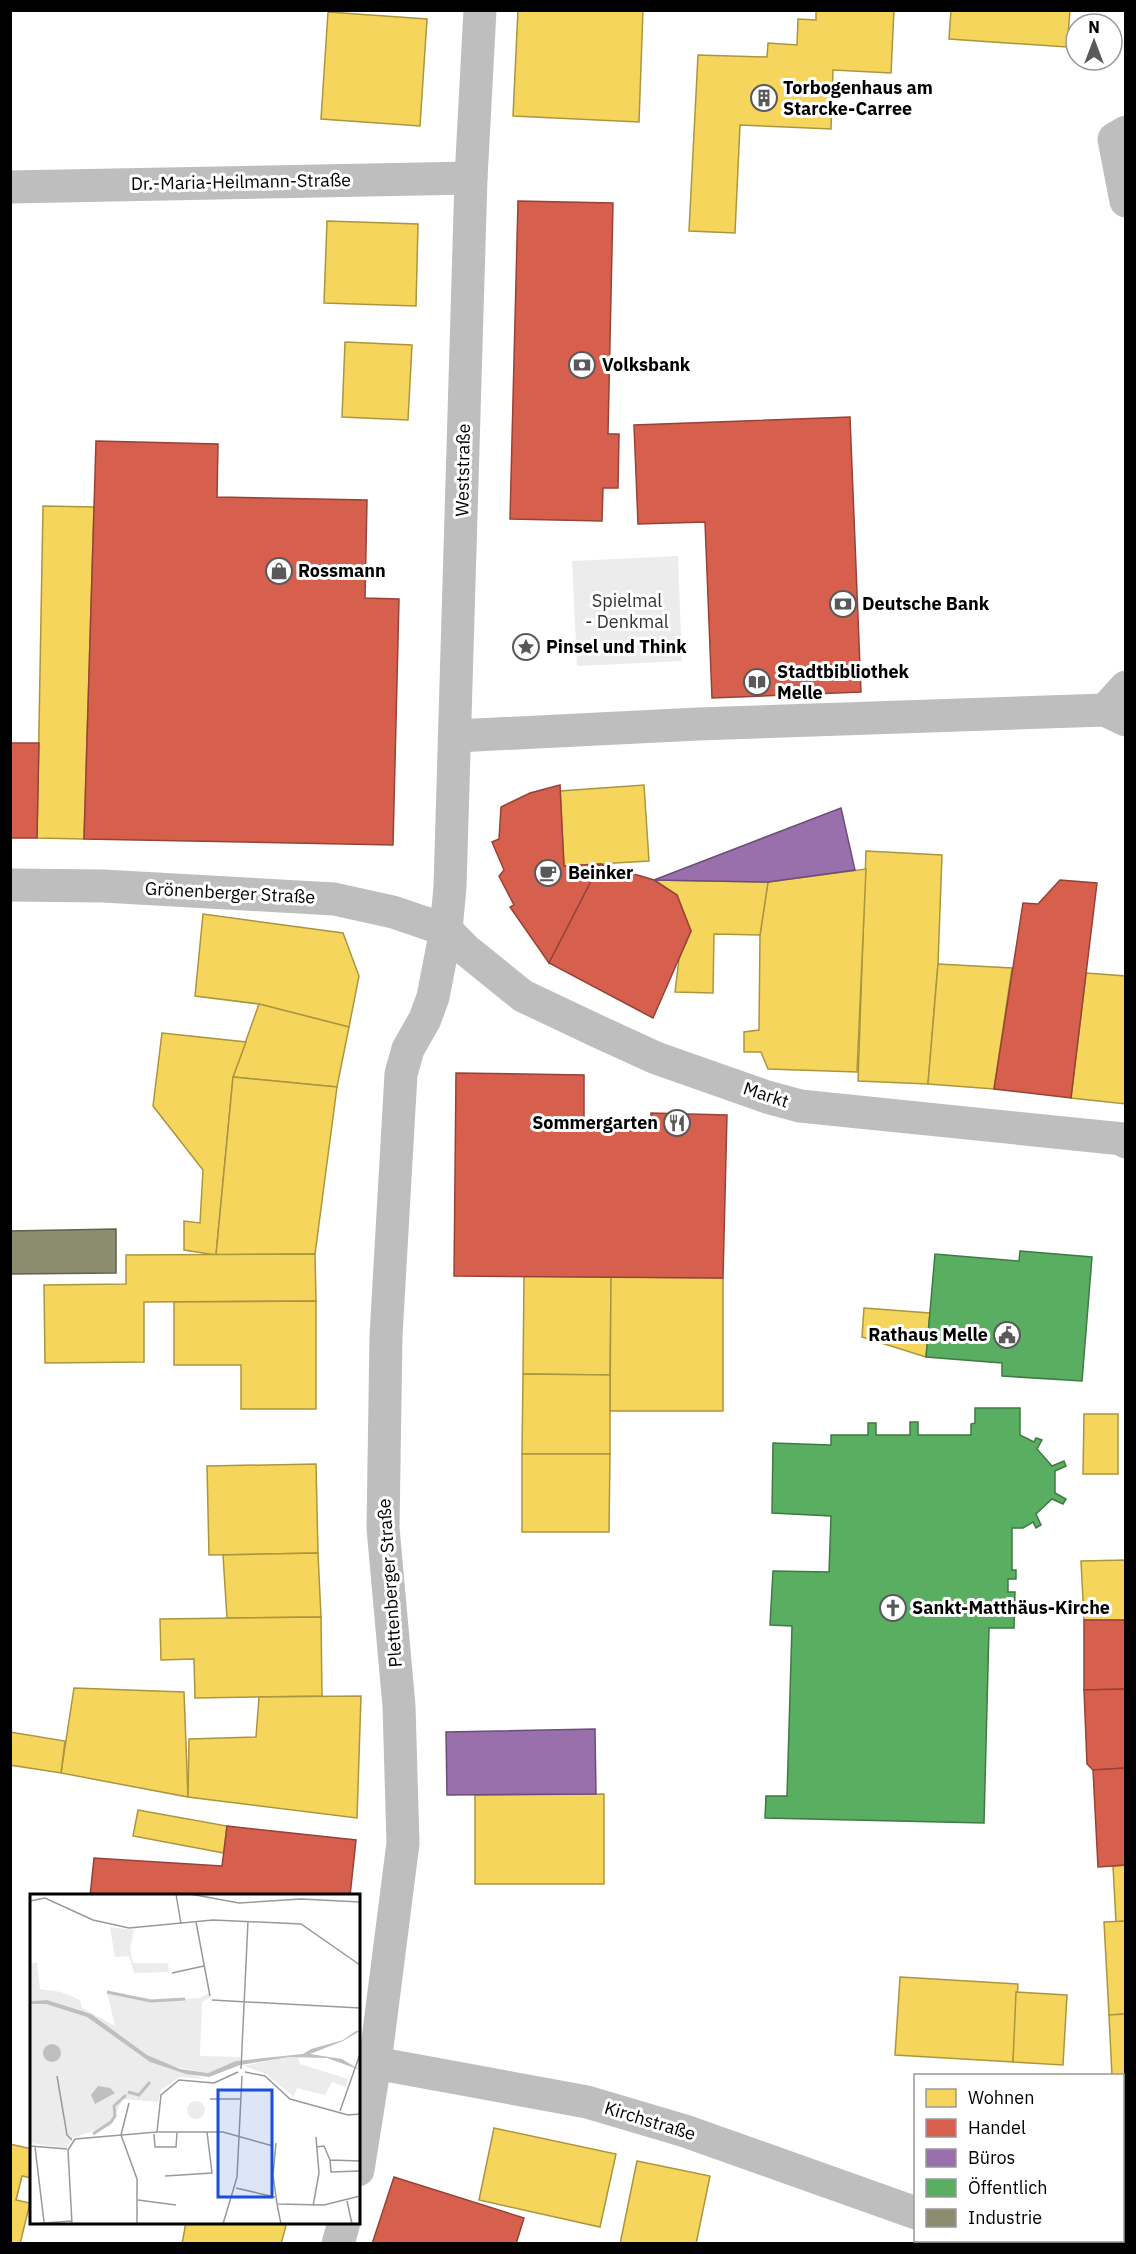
<svg xmlns="http://www.w3.org/2000/svg" width="1136" height="2254" viewBox="0 0 1136 2254" font-family="'IBM Plex Sans',sans-serif">
<style>
.green{fill:#ececec}
.homes{fill:#f6d55c;stroke:#ac9540;stroke-width:1.5}
.shops{fill:#d6604d;stroke:#964336;stroke-width:1.5}
.offices{fill:#9970ab;stroke:#6b4e78;stroke-width:1.5}
.public{fill:#5aae61;stroke:#3f7a44;stroke-width:1.5}
.industry{fill:#8c8c6e;stroke:#62624d;stroke-width:1.5}
.lines{fill:none;stroke-linecap:round;stroke-linejoin:round}
.minor{stroke:#bebebe;stroke-width:33}
.labels{text-anchor:middle;stroke-width:6;stroke-linejoin:round;paint-order:stroke}
.poi-label{font-size:18px;font-weight:bold;fill:#000;stroke:#fff;text-anchor:start}
.street-label{font-size:18px;fill:#000;stroke:#fff}
.park-label{font-size:18px;fill:#333;stroke:#fff}
.inset-river{fill:none;stroke:#bfbfbf;stroke-width:3}
.inset-road{fill:none;stroke:#999;stroke-width:1.5}
.view{fill:#1d4ed8;fill-opacity:0.15;stroke:#1d4ed8;stroke-width:3}
.inset-edge{fill:none;stroke:#000;stroke-width:3}
</style>
<rect width="100%" height="100%" fill="#fff"/>
<path class="green" d="M678,556L682,661L577,666L572,561Z"/>
<g class="homes">
<path d="M518,10H643L639,122L513,116Z"/>
<path d="M816,10H894L891,73L833,70L831,129L740,125L735,233L689,231L698,55L767,57L768,43L797,45L798,19L816,20Z"/>
<path d="M951,10H1070L1067,47L949,39Z"/>
<path d="M328,12L427,19L420,126L321,119Z"/>
<path d="M327,221L418,224L416,306L324,303Z"/>
<path d="M345,342L412,345L408,420L342,417Z"/>
<path d="M43,506L94,507L84,839L37,838Z"/>
<path d="M644,785L649,861L564,866L560,791Z"/>
<path d="M866,851L942,855L938,964L928,1084L858,1081Z"/>
<path d="M866,869L857,1072L768,1069L761,1052H744V1032L759,1030L760,935L768,882Z"/>
<path d="M654,880L768,882L760,935L714,934L713,993L675,992L679,959L691,931L677,895Z"/>
<path d="M203,914L343,933L359,976L349,1027L259,1004L195,996Z"/>
<path d="M938,964L1012,968L994,1089L928,1084Z"/>
<path d="M1086,973L1126,976V1104L1071,1098Z"/>
<path d="M259,1004L349,1027L337,1087L233,1077Z"/>
<path d="M162,1033L246,1042L233,1077L216,1255L184,1250V1221L200,1223L203,1170L153,1106Z"/>
<path d="M233,1077L337,1087L315,1254L216,1255Z"/>
<path d="M315,1254L316,1301L144,1302V1362L45,1363L44,1285L126,1284V1255Z"/>
<path d="M524,1276L611,1277L610,1375L523,1374Z"/>
<path d="M611,1277L723,1278V1411H610Z"/>
<path d="M316,1301V1409H241V1365H174V1302Z"/>
<path d="M864,1308L930,1313L926,1357L862,1337Z"/>
<path d="M523,1374L610,1375V1454H522Z"/>
<path d="M1084,1414H1118V1474H1083Z"/>
<path d="M522,1454H610L609,1532H522Z"/>
<path d="M316,1464L318,1553L209,1555L207,1466Z"/>
<path d="M318,1553L321,1617L227,1618L223,1555Z"/>
<path d="M1126,1560V1620H1084L1081,1561Z"/>
<path d="M321,1617L322,1696L195,1698L194,1659L161,1660L160,1619Z"/>
<path d="M74,1688L184,1692L188,1797L61,1773Z"/>
<path d="M361,1696L357,1818L188,1797L189,1739L256,1737L259,1697Z"/>
<path d="M10,1732L65,1741L61,1773L10,1765Z"/>
<path d="M604,1794V1884H475V1795Z"/>
<path d="M138,1810L227,1826L224,1853L133,1836Z"/>
<path d="M1126,1865V1921L1116,1922L1113,1866Z"/>
<path d="M1126,1921V2014L1109,2015L1104,1922Z"/>
<path d="M900,1977L1018,1984L1013,2062L895,2055Z"/>
<path d="M1016,1992L1067,1995L1063,2065L1013,2062Z"/>
<path d="M1126,2014V2098H1122V2076H1112L1109,2015Z"/>
<rect x="1122" y="2098" width="4" height="122"/>
<path d="M494,2128L616,2154L600,2227L479,2200Z"/>
<path d="M10,2144L32,2149V2178L22,2176L16,2200L30,2203L20,2244H10Z"/>
<path d="M637,2161L710,2176L696,2244H620Z"/>
<path d="M186,2222H287L281,2244H182Z"/>
</g>
<g class="shops">
<path d="M518,201L613,203L608,434H619L618,488H603L602,521L510,519Z"/>
<path d="M850,417L861,692L712,698L705,522L638,524L634,425Z"/>
<path d="M96,441L218,444L217,497L367,500L365,598L399,599L393,845L84,839Z"/>
<path d="M10,743H39L37,838H10Z"/>
<path d="M560,785L564,866L600,864L549,963L510,907L514,905L499,876L504,870L492,842L499,839L501,807L530,793Z"/>
<path d="M600,864L654,880L677,895L691,931L653,1018L549,963Z"/>
<path d="M1060,880L1097,883L1071,1098L994,1089L1023,903L1038,904Z"/>
<path d="M456,1073L584,1075V1123H651V1113L727,1115L723,1278L454,1276Z"/>
<path d="M1084,1620H1126V1689L1084,1690Z"/>
<path d="M1126,1689V1768L1093,1770L1087,1764L1084,1690Z"/>
<path d="M1126,1768V1865L1098,1867L1093,1770Z"/>
<path d="M227,1826L356,1840L350,1896H90L94,1858L222,1866Z"/>
<path d="M394,2177L524,2218L516,2244H372Z"/>
</g>
<g class="offices">
<path d="M841,808L855,870L768,882L654,880Z"/>
<path d="M595,1729L596,1794L447,1795L446,1732Z"/>
</g>
<g class="public">
<path d="M1020,1251L1092,1257L1082,1381L1002,1376V1363L926,1357L935,1254L1019,1261Z"/>
<path d="M975,1408H1020V1435L1034,1442L1036,1438L1042,1440L1037,1449L1052,1466L1064,1461L1066,1466L1055,1471V1493L1066,1499L1063,1504L1052,1499L1036,1514L1041,1525L1036,1528L1033,1522L1023,1528H1012V1570H1016V1579H1008V1592H1015L1014,1628H989L984,1823L765,1818L766,1796H787L792,1626L770,1625L773,1571L829,1572L831,1516L772,1513L773,1443L831,1445V1435H868V1423H876V1435H910V1422H918V1435H971V1424L975,1423Z"/>
</g>
<path class="industry" d="M116,1229V1273L10,1274V1231Z"/>
<g class="lines">
<g class="minor">
<path d="M1126,132L1114,139L1126,201"/>
<path d="M10,187L471,178"/>
<path d="M1105,710L1126,687"/>
<path d="M456,736L698,724L1105,710L1126,720"/>
<path d="M10,885L103,886L334,899L393,912L446,930L466,950L523,996L597,1031L656,1058L767,1097L800,1106L1123,1139L1126,1142"/>
<path d="M375,2063L587,2102L685,2131L916,2213"/>
<path d="M358,2170L375,2063L403,1843L399,1706L383,1528L386,1336L401,1074L408,1049L425,1019L433,997L446,930L450,887L471,178L480,10"/>
<path d="M1034,2240L1051,2244"/>
<path d="M338,2244L344,2222"/>
</g>
</g>
<defs>
<symbol id="building-ring" viewBox="-11 -11 22 22"><circle r="9.5" fill="#fff" stroke="#595959" stroke-width="1.5"/><path d="M-4-6H4V6H1V3H-1V6H-4ZM-2.5-4.3h1.7v1.8h-1.7ZM.8-4.3h1.7v1.8H.8ZM-2.5-1h1.7V.8h-1.7ZM.8-1h1.7V.8H.8Z" fill="#595959"/></symbol>
<symbol id="bank-ring" viewBox="-11 -11 22 22"><circle r="9.5" fill="#fff" stroke="#595959" stroke-width="1.5"/><path d="M-6-4H6V4H-6ZM0-2.3a2.3 2.3 0 1 0 0 4.6a2.3 2.3 0 1 0 0-4.6Z" fill="#595959"/></symbol>
<symbol id="shop-ring" viewBox="-11 -11 22 22"><circle r="9.5" fill="#fff" stroke="#595959" stroke-width="1.5"/><path d="M-5-2.5h2.3a2.7 3.5 0 0 1 5.4 0H5L5.5 6h-11ZM-1.5-2.5h3a1.5 2.3 0 0 0-3 0Z" fill="#595959"/></symbol>
<symbol id="sight-ring" viewBox="-11 -11 22 22"><circle r="9.5" fill="#fff" stroke="#595959" stroke-width="1.5"/><path d="M0-6L1.8-2.2L6-1.7L2.9 1.2L3.7 5.4L0 3.3L-3.7 5.4L-2.9 1.2L-6-1.7L-1.8-2.2Z" fill="#595959"/></symbol>
<symbol id="library-ring" viewBox="-11 -11 22 22"><circle r="9.5" fill="#fff" stroke="#595959" stroke-width="1.5"/><path d="M-6-4Q-3-5.5-.7-3.5V5Q-3 3-6 4ZM6-4Q3-5.5 .7-3.5V5Q3 3 6 4Z" fill="#595959"/></symbol>
<symbol id="cafe-ring" viewBox="-11 -11 22 22"><circle r="9.5" fill="#fff" stroke="#595959" stroke-width="1.5"/><path d="M-5.5-4.5H6V0H3Q3 3.5 0 3.5H-2.5Q-5.5 3.5-5.5 0ZM3-3.2v2h1.7v-2ZM-6 4.5H4V6H-6Z" fill="#595959"/></symbol>
<symbol id="restaurant-ring" viewBox="-11 -11 22 22"><circle r="9.5" fill="#fff" stroke="#595959" stroke-width="1.5"/><path d="M-5-6h1v4h1v-4h1v4h1v-4h1v5L-1.5 .5V6h-2V.5L-5-1ZM5-6V6H3V1.5H1.5Q1.5-4 5-6Z" fill="#595959"/></symbol>
<symbol id="civic-ring" viewBox="-11 -11 22 22"><circle r="9.5" fill="#fff" stroke="#595959" stroke-width="1.5"/><path d="M-.6-6.5H3V-4.5H.6V-3L4-1V1h2V6H-6V1h2V-1L-.6-3ZM-1.2 2.5V6h2.4V2.5Z" fill="#595959"/></symbol>
<symbol id="church-ring" viewBox="-11 -11 22 22"><circle r="9.5" fill="#fff" stroke="#595959" stroke-width="1.5"/><path d="M-1.2-6h2.4v3.5h3.3v2.4h-3.3V6h-2.4V-.1h-3.3v-2.4h3.3Z" fill="#595959"/></symbol>
</defs>
<g fill-rule="evenodd">
<use href="#building-ring" x="749" y="83" width="30" height="30"/>
<use href="#bank-ring" x="567" y="350" width="30" height="30"/>
<use href="#shop-ring" x="264" y="556" width="30" height="30"/>
<use href="#bank-ring" x="828" y="589" width="30" height="30"/>
<use href="#sight-ring" x="511" y="632" width="30" height="30"/>
<use href="#library-ring" x="742" y="667" width="30" height="30"/>
<use href="#cafe-ring" x="533" y="858" width="30" height="30"/>
<use href="#restaurant-ring" x="662" y="1108" width="30" height="30"/>
<use href="#civic-ring" x="992" y="1320" width="30" height="30"/>
<use href="#church-ring" x="878" y="1593" width="30" height="30"/>
</g>
<g class="labels">
<g class="poi-label">
<text x="783" y="94">Torbogenhaus am<tspan x="783" dy="21">Starcke-Carree</tspan></text>
<text x="602" y="371">Volksbank</text>
<text x="298" y="577">Rossmann</text>
<text x="862" y="610">Deutsche Bank</text>
<text x="546" y="653">Pinsel und Think</text>
<text x="777" y="678">Stadtbibliothek<tspan x="777" dy="21">Melle</tspan></text>
<text x="568" y="879">Beinker</text>
<text x="658" y="1129" text-anchor="end">Sommergarten</text>
<text x="988" y="1341" text-anchor="end">Rathaus Melle</text>
<text x="912" y="1614">Sankt-Matthäus-Kirche</text>
</g>
<g class="street-label">
<text transform="translate(241 182) rotate(-1)" y="6">Dr.-Maria-Heilmann-Straße</text>
<text transform="translate(463 470) rotate(-89)" y="6">Weststraße</text>
<text transform="translate(230 893) rotate(3)" y="6">Grönenberger Straße</text>
<text transform="translate(766 1095) rotate(18)" y="6">Markt</text>
<text transform="translate(390 1583) rotate(-94)" y="6">Plettenberger Straße</text>
<text transform="translate(650 2121) rotate(17)" y="6">Kirchstraße</text>
</g>
<g class="park-label">
<text x="627" y="607">Spielmal<tspan x="627" dy="21">- Denkmal</tspan></text>
</g>
</g>
<g transform="translate(30 1894)">
<rect width="330" height="330" fill="#fff"/>
<path d="M80,33L104,36L100,55L103,69H138L139,78L104,79L99,62L85,63ZM7,68L10,95L31,98L50,106L52,114L85,132L77,98L121,107L170,104L179,99L180,103L172,108L170,162L210,163V166L178,179L140,172L117,161L61,120L17,106L0,107V70ZM0,110H16L57,123L120,168L176,185L150,183L131,196L128,208L93,205L80,232L42,244L36,254L0,249ZM256,163H268L270,170L318,185L316,193L302,188L295,201L267,194L264,203L236,180L214,172ZM157 216a9 9 0 1 1 18 0a9 9 0 1 1-18 0Z" fill="#ececec"/>
<path d="M17,106L61,120L117,161L150,175L178,179L206,167L273,160L281,155L313,146L326,137H330L313,147L280,160L312,165L330,176L297,164L259,163L210,171L179,183L156,180L120,168L57,123L16,110H0V107ZM13 159a9 9 0 1 1 18 0a9 9 0 1 1-18 0ZM68,192L80,194L85,199L65,210L61,201Z" fill="#bfbfbf"/>
<path class="inset-river" d="M77,98L121,107L155,105M98,198L109,201L120,188M63,240L81,228L85,222L84,212L96,201"/>
<path class="inset-road" d="M146,0L151,30M160,0L209,9L271,5L330,8M0,7L15,4L63,26L99,34L183,26L271,30L330,71M166,28L180,102M142,79L174,72M182,106L330,114M211,175L218,27M215,178L235,182L260,205L318,221L330,220M27,182L37,241L42,246M180,205H210M99,209L91,241L107,285V330M310,217L330,160M127,238L131,201L149,186L184,189L208,178M124,240L125,253H146L147,239M246,249L243,281L247,310L294,311L330,302M0,252L37,255M5,253L14,328M286,253L294,252L300,266L330,267M300,266L301,278L330,277M135,282L182,279L177,238M206,294L245,303M108,306L146,311M317,307L322,330M247,310L251,330M283,312L289,279L286,243M0,330L42,327M42,330L38,256L45,245L127,238H193L243,252M193,330L207,283L212,182"/>
<path class="view" d="M188,196H242V303H188Z"/>
<rect width="330" height="330" class="inset-edge"/>
</g>
<rect width="1136" height="2254" fill="none" stroke="#000000" stroke-width="24"/>
<rect x="914" y="2074" width="210" height="168" fill="#ffffff" stroke="#999999" stroke-width="1.5"/>
<rect x="926" y="2089" width="30" height="18" fill="#f6d55c" stroke="#999999" stroke-width="1.5"/>
<text x="968" y="2104" font-size="18" fill="#000000">Wohnen</text>
<rect x="926" y="2119" width="30" height="18" fill="#d6604d" stroke="#999999" stroke-width="1.5"/>
<text x="968" y="2134" font-size="18" fill="#000000">Handel</text>
<rect x="926" y="2149" width="30" height="18" fill="#9970ab" stroke="#999999" stroke-width="1.5"/>
<text x="968" y="2164" font-size="18" fill="#000000">Büros</text>
<rect x="926" y="2179" width="30" height="18" fill="#5aae61" stroke="#999999" stroke-width="1.5"/>
<text x="968" y="2194" font-size="18" fill="#000000">Öffentlich</text>
<rect x="926" y="2209" width="30" height="18" fill="#8c8c6e" stroke="#999999" stroke-width="1.5"/>
<text x="968" y="2224" font-size="18" fill="#000000">Industrie</text>
<g transform="translate(1094 42)"><circle r="28" fill="#ffffff" stroke="#999999" stroke-width="1.5"/>
<path d="M0-4.5L10 22L0 15L-10 22Z" fill="#595959"/>
<text y="-9" font-size="16" font-weight="bold" text-anchor="middle" fill="#000000">N</text>
</g>
</svg>
